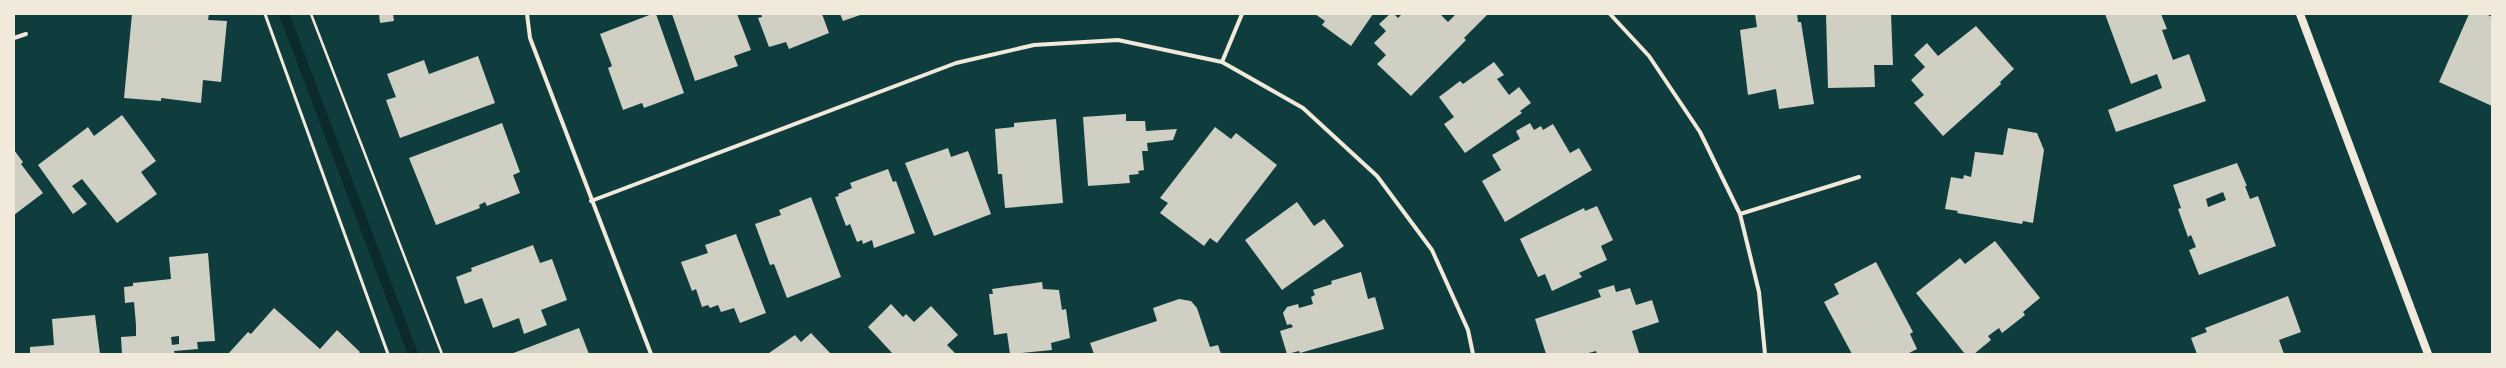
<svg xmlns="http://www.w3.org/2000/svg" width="2506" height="368" viewBox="0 0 2506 368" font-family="Karla,sans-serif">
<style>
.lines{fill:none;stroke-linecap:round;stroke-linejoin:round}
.stream{stroke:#0a2a2b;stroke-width:10}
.building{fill:#cfcfc3;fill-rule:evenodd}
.path{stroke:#f1e9da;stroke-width:2.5}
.service{stroke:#f1e9da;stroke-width:3}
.minor{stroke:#f1e9da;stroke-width:4}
.secondary{stroke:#f1e9da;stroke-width:8}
</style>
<rect width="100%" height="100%" fill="#0f3d3e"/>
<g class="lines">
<path class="stream" d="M284,14L413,354"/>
</g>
<g class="building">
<path d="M132,14H209L208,20L227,21L221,82L203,80L201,103L161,98V101L124,98Z"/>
<path d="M379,14H393L394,21L380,23Z"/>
<path d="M652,14H656L684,93L644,108L642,103L623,110L608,68L612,66L600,34Z"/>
<path d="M672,14H737L751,50L734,56L738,66L695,81Z"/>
<path d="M761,14H822L829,33L789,49L786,42L769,47L758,18L762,17Z"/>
<path d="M840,14H863L843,21Z"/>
<path d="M1315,14H1373L1351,46L1322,25L1325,21Z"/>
<path d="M1390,14H1394L1398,18L1402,14H1440L1448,22L1456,14H1488L1464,38L1466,40L1411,96L1377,64L1386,55L1374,43L1386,31L1379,24Z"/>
<path d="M1755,14H1797L1798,22H1801L1814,104L1779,109L1776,89L1748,95L1740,30L1757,27Z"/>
<path d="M1826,14H1891L1893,65H1874L1875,87L1828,88Z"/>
<path d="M2105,14H2161L2167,29L2162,30L2173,60L2189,54L2206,101L2116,132L2108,110L2162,88L2157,74L2131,84Z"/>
<path d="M2469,14H2486L2492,17V106L2439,82Z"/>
<path d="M1976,26L2014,69L2000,82L2001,84L1943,136L1914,103L1924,95L1911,80L1925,67L1914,55L1927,43L1938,56Z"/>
<path d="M478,56L495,103L400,138L386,100L396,97L387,74L424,60L429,74Z"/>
<path d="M1494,62L1504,75L1497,79L1509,95L1519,87L1531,103L1520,111L1522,113L1465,153L1444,124L1454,117L1439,97L1460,81L1463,84Z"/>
<path d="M1126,114V121H1145L1146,131L1177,129L1173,140L1147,143L1148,151H1142L1144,170L1138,171L1139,174L1129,175L1130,183L1088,186L1083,117Z"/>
<path d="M122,115L156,161L141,172L157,194L117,223L82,179L72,186L87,204L73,214L38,165L88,127L94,136Z"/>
<path d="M1056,119L1063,203L1005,208L1002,174H998L995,129L1014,127V123Z"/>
<path d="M502,123L520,172L513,175L520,193L487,206L485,202L479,205L480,208L436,225L409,158Z"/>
<path d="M1530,123L1534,130L1541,126L1543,130L1553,124L1570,153L1579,148L1592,170L1505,222L1482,181L1501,170L1492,155L1520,139L1516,131Z"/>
<path d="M1215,127L1231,139L1236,133L1277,165L1217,243L1210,238L1204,246L1160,213L1168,203L1160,198Z"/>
<path d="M2008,128L2037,133L2044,150L2033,223L2023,221L2022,224L1957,213L1958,211L1945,209L1951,177L1963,179L1964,175L1971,177L1975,152L2003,155Z"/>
<path d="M948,148L951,157L968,151L991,214L934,236L905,163Z"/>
<path d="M14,150L23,162L21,164L43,193L14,215Z"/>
<path d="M2237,163L2247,186H2245L2250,199L2258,196L2276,246L2199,275L2189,250L2196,247L2191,235L2188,237L2178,209L2181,208L2173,185ZM2223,192L2226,200L2208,207L2206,199Z"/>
<path d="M888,169L893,182L896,181L915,233L874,248L872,240L863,244L862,240L857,242L850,224L846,226L835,197L839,196L838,194L852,188L850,183Z"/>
<path d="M811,197L841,277L787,298L774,264L770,265L755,224L781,215L779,210Z"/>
<path d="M1297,202L1314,226L1324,219L1344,246L1282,290L1245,240Z"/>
<path d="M1597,206L1613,240L1601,246L1607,260L1579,273L1582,277L1552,291L1545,274L1538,277L1520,239L1584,208L1585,211Z"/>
<path d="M736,234L766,313L740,323L734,308L721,312L718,305L710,308L708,305L702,307L696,289L692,291L681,262L708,253L705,245Z"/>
<path d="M1995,241L2040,298L2023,312L2025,315L2002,333L1999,328L1988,336L1991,340L1974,354H1965L1916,293L1960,258L1965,264Z"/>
<path d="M533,245L540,263L552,259L567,300L541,310L547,325L524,334L519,318L493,328L482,298L465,304L456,277L472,271L471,268Z"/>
<path d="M208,253L215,341L197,342L198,349L174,351L175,354H122L121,337L136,336V325L134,302L125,303L124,287L133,286V283L171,279L169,257ZM179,336V344L172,345L171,337Z"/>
<path d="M1876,262L1913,332L1910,334L1917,349L1907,354H1852L1824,302L1839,294L1834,284Z"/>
<path d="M1361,272L1368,299L1375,297L1384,329L1300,353L1299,351L1287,354L1280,331L1293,327L1291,324L1287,325L1283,313L1287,307L1298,304L1299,308L1313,304L1311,297L1315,295L1313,290L1332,284L1331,281Z"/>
<path d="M1042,282L1043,289L1059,290L1062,310L1066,309L1070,338L1051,343L1052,350L1010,354L1007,333L994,335L989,294H993L992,289Z"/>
<path d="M1614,285L1616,292L1630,288L1636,305L1652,300L1659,322L1632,331L1639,353L1597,354L1596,351L1585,354H1546L1535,319L1601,297L1598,290Z"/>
<path d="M2288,296L2301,332L2279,340L2284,354H2197L2191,338L2207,332L2205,328Z"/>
<path d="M1179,299L1191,301L1197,308L1210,347L1218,345L1221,354H1094L1090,343L1157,321L1153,308Z"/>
<path d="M891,304L903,317L906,314L914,322L931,306L958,335L947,345L956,354H893L868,327Z"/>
<path d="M274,308L320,349L337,330L360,352L358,354H228L248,332L251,334Z"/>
<path d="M95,315L100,354H30V347L54,345L52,319Z"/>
<path d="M579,328L589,354H511Z"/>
<path d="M811,333L831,354L769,353L795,335L801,342Z"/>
</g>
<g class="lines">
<path class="path" d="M311,14L442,354"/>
<path class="service" d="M265,14L388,354"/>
<g class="minor">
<path d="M527,14L530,38L651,354"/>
<path d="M1610,14L1649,56L1700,132L1740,214L1759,292L1765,354"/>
<path d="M14,38L26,34"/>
<path d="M1222,62L1242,14"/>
<path d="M591,201L956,63L1034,45L1118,40L1222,62L1303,108L1377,176L1432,250L1468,330L1473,354"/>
<path d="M1740,214L1859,177"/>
</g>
<path class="secondary" d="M2300,14L2428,354"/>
</g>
<rect width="2506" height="368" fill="none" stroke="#f1e9da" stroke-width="30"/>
</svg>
